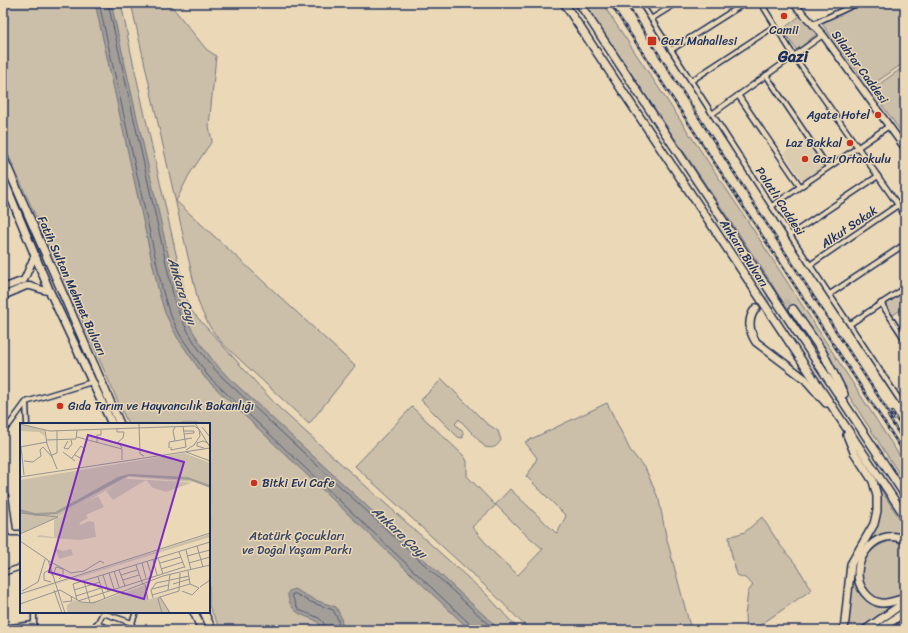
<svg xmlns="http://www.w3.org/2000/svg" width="908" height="633" viewBox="0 0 908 633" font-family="Sriracha,sans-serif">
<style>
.built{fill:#dbcbaf}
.green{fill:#ccbfa9;stroke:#747784;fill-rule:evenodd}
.water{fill:#a39e98;stroke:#6d7281}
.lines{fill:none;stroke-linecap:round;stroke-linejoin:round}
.shore{stroke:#515b75;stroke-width:1}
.primary-tunnel{stroke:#c1b6a4;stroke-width:7;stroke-dasharray:7 3.5;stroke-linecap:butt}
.minor-casing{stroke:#1b2f5e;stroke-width:7}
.secondary-casing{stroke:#1b2f5e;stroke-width:9}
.primary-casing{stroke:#1b2f5e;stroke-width:10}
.trunk-casing{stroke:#1b2f5e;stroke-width:10}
.minor{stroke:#ead8b6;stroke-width:4}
.secondary{stroke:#ead8b6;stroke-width:6}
.primary{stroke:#ead8b6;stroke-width:7}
.trunk{stroke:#ead8b6;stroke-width:7}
.rail-casing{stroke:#1b2f5e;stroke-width:2.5}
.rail{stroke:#ead8b6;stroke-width:1;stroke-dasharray:3;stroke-linecap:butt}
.poi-dot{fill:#c8321e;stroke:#ead8b6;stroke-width:1.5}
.labels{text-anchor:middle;stroke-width:3;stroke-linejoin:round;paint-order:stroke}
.poi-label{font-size:12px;fill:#1b2f5e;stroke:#ead8b6;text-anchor:start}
.street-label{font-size:12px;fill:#1b2f5e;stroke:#ead8b6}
.park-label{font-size:12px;fill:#364569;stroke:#ead8b6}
.water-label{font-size:13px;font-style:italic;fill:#36456a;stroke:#ead8b6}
.district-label{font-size:16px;font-weight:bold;fill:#1b2f5e;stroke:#ead8b6}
.inset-road{fill:none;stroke:#979493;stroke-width:1}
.view{fill:#7b2cbf;fill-opacity:0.15;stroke:#7b2cbf;stroke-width:2}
.inset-edge{fill:none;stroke:#1b2f5e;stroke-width:2}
</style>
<rect width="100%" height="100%" fill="#ead8b6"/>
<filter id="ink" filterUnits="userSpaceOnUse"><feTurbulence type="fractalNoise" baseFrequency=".025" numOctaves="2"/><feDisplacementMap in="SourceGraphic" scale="8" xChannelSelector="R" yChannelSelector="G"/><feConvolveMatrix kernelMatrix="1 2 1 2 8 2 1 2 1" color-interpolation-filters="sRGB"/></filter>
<g filter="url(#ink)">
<path class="built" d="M807,137L826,165L803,181L784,153Z"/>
<g class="green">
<path d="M3,3H121L131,53L188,307L278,407L486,594L519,630H221L209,606V424H128L3,143Z"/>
<path d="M131,3H169L206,49L216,56L209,126L212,141L189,175L176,201L355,366L309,424L223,344C211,331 204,318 198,301Z"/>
<path d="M584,3H602L745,217L905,464V483L793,309L789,312L765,273Z"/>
<path d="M858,3H905V62L869,87L820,21Z"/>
<path d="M801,15L818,33L797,50L782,30Z"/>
<path d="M905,66V137L871,90Z"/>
<path d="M905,288V307L890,317L881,303Z"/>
<path d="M442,379L486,423L498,431L501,440C497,447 493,449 485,447L459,419L455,424L463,432V438L458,437L421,400Z"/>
<path d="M607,403L630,450L646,470L659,500L666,536L691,630H529L494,594L355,466L412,407L464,456L467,461V476L495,505L510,489L557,534L566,516L526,476L533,467L537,458L525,442ZM496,505L522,531L543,549L518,575L496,555L472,527Z"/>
<path d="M879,487L905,527V537C888,529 879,539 868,550C865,553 859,557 857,560C851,571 855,594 866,600C873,603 883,603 891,604V606L860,630H847L853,565L872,533Z"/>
<path d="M762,517L780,545L798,567L811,590L753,630H746L745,616L748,592L753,585L745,578L737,575L731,552L729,537L745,532Z"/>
<path d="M895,540L905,542V593C862,623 840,549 895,540Z"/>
</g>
<g class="water">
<path d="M95,3H111L179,302C190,330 205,353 226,375L500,630H470L205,378L177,337L165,313L159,293Z"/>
<path d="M294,589L315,600L336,607L341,617L343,630H322C318,613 299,622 290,603C288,598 287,595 289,591Z"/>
</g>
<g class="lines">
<g class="shore">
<path d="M99,3L163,292L169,312L180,335L208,376L471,625L472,630"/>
<path d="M108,3L175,303C186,332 201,356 223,378L495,630"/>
<path d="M326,630C324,614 308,616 298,609L292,596V594H296L308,601L333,610L338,619L339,630"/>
</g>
<path class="primary-tunnel" d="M756,308C769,294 780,295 793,309"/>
<defs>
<g id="minor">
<path d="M641,3L790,235L905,408"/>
<path d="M761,3L794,56L905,215"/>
<path d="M651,19L677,3"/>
<path d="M813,24L858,3"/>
<path d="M671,50L745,3"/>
<path d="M766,75L828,167"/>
<path d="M691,81L775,26"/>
<path d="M738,95L800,186"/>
<path d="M712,114L823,35"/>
<path d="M772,206L889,126"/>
<path d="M790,235L878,176"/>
<path d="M810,265L898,205"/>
<path d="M830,294L905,244"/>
<path d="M881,303L905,340"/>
<path d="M850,324L905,288"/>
<path d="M27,424L26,402L92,382"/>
<path d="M3,430L9,425L26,402"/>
<path d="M6,496L11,533H21"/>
<path d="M3,573L21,567"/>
<path d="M34,612V630"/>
<path d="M96,624L115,630"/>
<path d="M3,628L34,624"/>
<path d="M94,630L103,613L132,623L136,612"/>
</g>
<g id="secondary">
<path d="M793,3L823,35L905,148"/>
<path d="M3,288L24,280L35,255"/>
<path d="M3,296L26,286H30L50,292"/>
</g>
<g id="primary">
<path d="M564,3L905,516"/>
<path d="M579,3L905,495"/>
<path d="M756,308C747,319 749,331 756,342L805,379L826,403"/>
<path d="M793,309L822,351L844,394"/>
<path d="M905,540C874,524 844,568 865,593C869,598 874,602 881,603C888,604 897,600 905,598"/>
<path d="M844,630L851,564L874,524L877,511V496L873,481L854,452L847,435"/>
<path d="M865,630L905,602"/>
<path d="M879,630L905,612"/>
<path d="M899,630L905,620"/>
</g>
<g id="trunk">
<path d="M3,157L120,424"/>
<path d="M3,178L50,292L112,424"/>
<path d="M194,612L202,630"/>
<path d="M204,612L212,630"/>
</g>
</defs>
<use href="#minor" class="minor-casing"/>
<use href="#secondary" class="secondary-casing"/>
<use href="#primary" class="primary-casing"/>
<use href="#trunk" class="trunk-casing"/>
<use href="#minor" class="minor"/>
<use href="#secondary" class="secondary"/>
<use href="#primary" class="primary"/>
<use href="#trunk" class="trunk"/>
<defs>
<g id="rail">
<path d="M610,3L905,454"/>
<path d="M626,3L779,243L893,419"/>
<path d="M892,412L905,432"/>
<path d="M888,416L905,443"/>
</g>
</defs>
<use href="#rail" class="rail-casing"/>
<use href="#rail" class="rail"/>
</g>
</g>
<g class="poi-dot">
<circle cx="784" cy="16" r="4"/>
<rect x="647" y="36" width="10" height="10" rx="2"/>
<circle cx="878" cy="115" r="4"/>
<circle cx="850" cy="143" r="4"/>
<circle cx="805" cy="159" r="4"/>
<circle cx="60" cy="406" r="4"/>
<circle cx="254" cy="483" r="4"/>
</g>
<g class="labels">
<g class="poi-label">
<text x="784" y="34" text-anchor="middle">Camii</text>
<text x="661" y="45">Gazi Mahallesi</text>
<text x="870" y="119" text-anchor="end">Agate Hotel</text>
<text x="842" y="147" text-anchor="end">Laz Bakkal</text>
<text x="813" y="163">Gazi Ortaokulu</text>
<text x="68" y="410">Gıda Tarım ve Hayvancılık Bakanlığı</text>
<text x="262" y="487">Bitki Evi Cafe</text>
</g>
<g class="street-label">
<text transform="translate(860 67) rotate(54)" y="4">Silahtar Caddesi</text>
<text transform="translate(780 201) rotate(57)" y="4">Polatlı Caddesi</text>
<text transform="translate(849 227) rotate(-34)" y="4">Alkut Sokak</text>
<text transform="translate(744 253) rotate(57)" y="4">Ankara Bulvarı</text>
<text transform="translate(72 286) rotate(66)" y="4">Fatih Sultan Mehmet Bulvarı</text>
</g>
<g class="park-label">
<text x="297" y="540">Atatürk Çocukları<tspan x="297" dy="14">ve Doğal Yaşam Parkı</tspan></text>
</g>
<g class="water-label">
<text transform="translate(183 291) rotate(73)" y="5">Ankara Çayı</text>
<text transform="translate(400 532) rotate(43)" y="5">Ankara Çayı</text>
</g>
<g class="district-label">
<text x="793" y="62">Gazi</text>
</g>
</g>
<g transform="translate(20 423)">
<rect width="190" height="190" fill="#ead8b6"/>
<path d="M0,1L24,7L25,13L19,9L0,8ZM164,30L190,40V64L173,59L109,54L106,56H110L166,59L171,60L146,69L133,65L126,57L93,77L86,68L98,60L53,87L0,111V57ZM78,73L84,84L66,92L68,95L59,100L61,102L69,98L74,99L76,114L60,117L17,114L19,112L34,114V97ZM190,111V114L0,172ZM35,125L43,128L51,126L53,132L39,136ZM125,162L128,177L140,173L151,190H47V182L55,177L63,180L84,177Z" fill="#ccbfa9"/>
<path d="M109,51L168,54L190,62V65L170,57L108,53L37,91L16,93L0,89V86L15,90L35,89L98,54Z" fill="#a39e98"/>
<path class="inset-road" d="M119,0L120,31L124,33M175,0L190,24M0,1L30,8L174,3L179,6M155,4L153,8L155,18M182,4L190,14M97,6V9H104L103,15L98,19L102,25M25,7L27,21L37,46M163,8H174V10L164,11M57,14L102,26V37M26,17L56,16L57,7M48,18L44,25L48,26L52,21L51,17M77,20V12H81V7M0,24L27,19M1,24L4,52M151,24V27L166,24L163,3M149,25V19L172,15M184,25L177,23V20L183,18L188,20M166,27L174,22L180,13L179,6M43,29L55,38M166,29L190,38M32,32L37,30V8M55,32L60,35L65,27M21,33L20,27L23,24L33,35M52,35L61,23L65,27M4,38L13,39L21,33M0,54L190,25M0,90L38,94L0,111M0,118L28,137L45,190M177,123L183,144M166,127L171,147M159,129L165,145M167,133L190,127M138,135L143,151M133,137L137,152M29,138L51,150L64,148L80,138L84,140M127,138L132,154M122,140L126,155M140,140L161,134M169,140L190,134M116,142L123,162M141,146L163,139M99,147L105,163M94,148L99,164M168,148L170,161M34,150L36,144L43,146V152L39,156M89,150L94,166M83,152L88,168M101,152L117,147M78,154L85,176M103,157L119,152M64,158L70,180M31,159L24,157V150L29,147L33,153M125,161L128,177M153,161L170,156M180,164L190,157M132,166L148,162M34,167L42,190M54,167L80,159M148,167L150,151M2,168L18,159L25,136M162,168L172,172L179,165L170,161M0,171L190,110M132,172L170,161M56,173L81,165M140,174L159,168L160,150M140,174L150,190M140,174L138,176L142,190M133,175L131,167L136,160L169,153M57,177L53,161L190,119M58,178L164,144M43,179L52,178L51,173M0,181L40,167L61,179L73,180L143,153L190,142"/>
<path class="view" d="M68,12L164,39L124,176L29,149Z"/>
<rect width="190" height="190" class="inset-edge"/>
</g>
<rect width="908" height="633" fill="none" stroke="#ead8b6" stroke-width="16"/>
<rect x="8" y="8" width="892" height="617" fill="none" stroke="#1b2f5e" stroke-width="1.5" filter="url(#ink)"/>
</svg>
